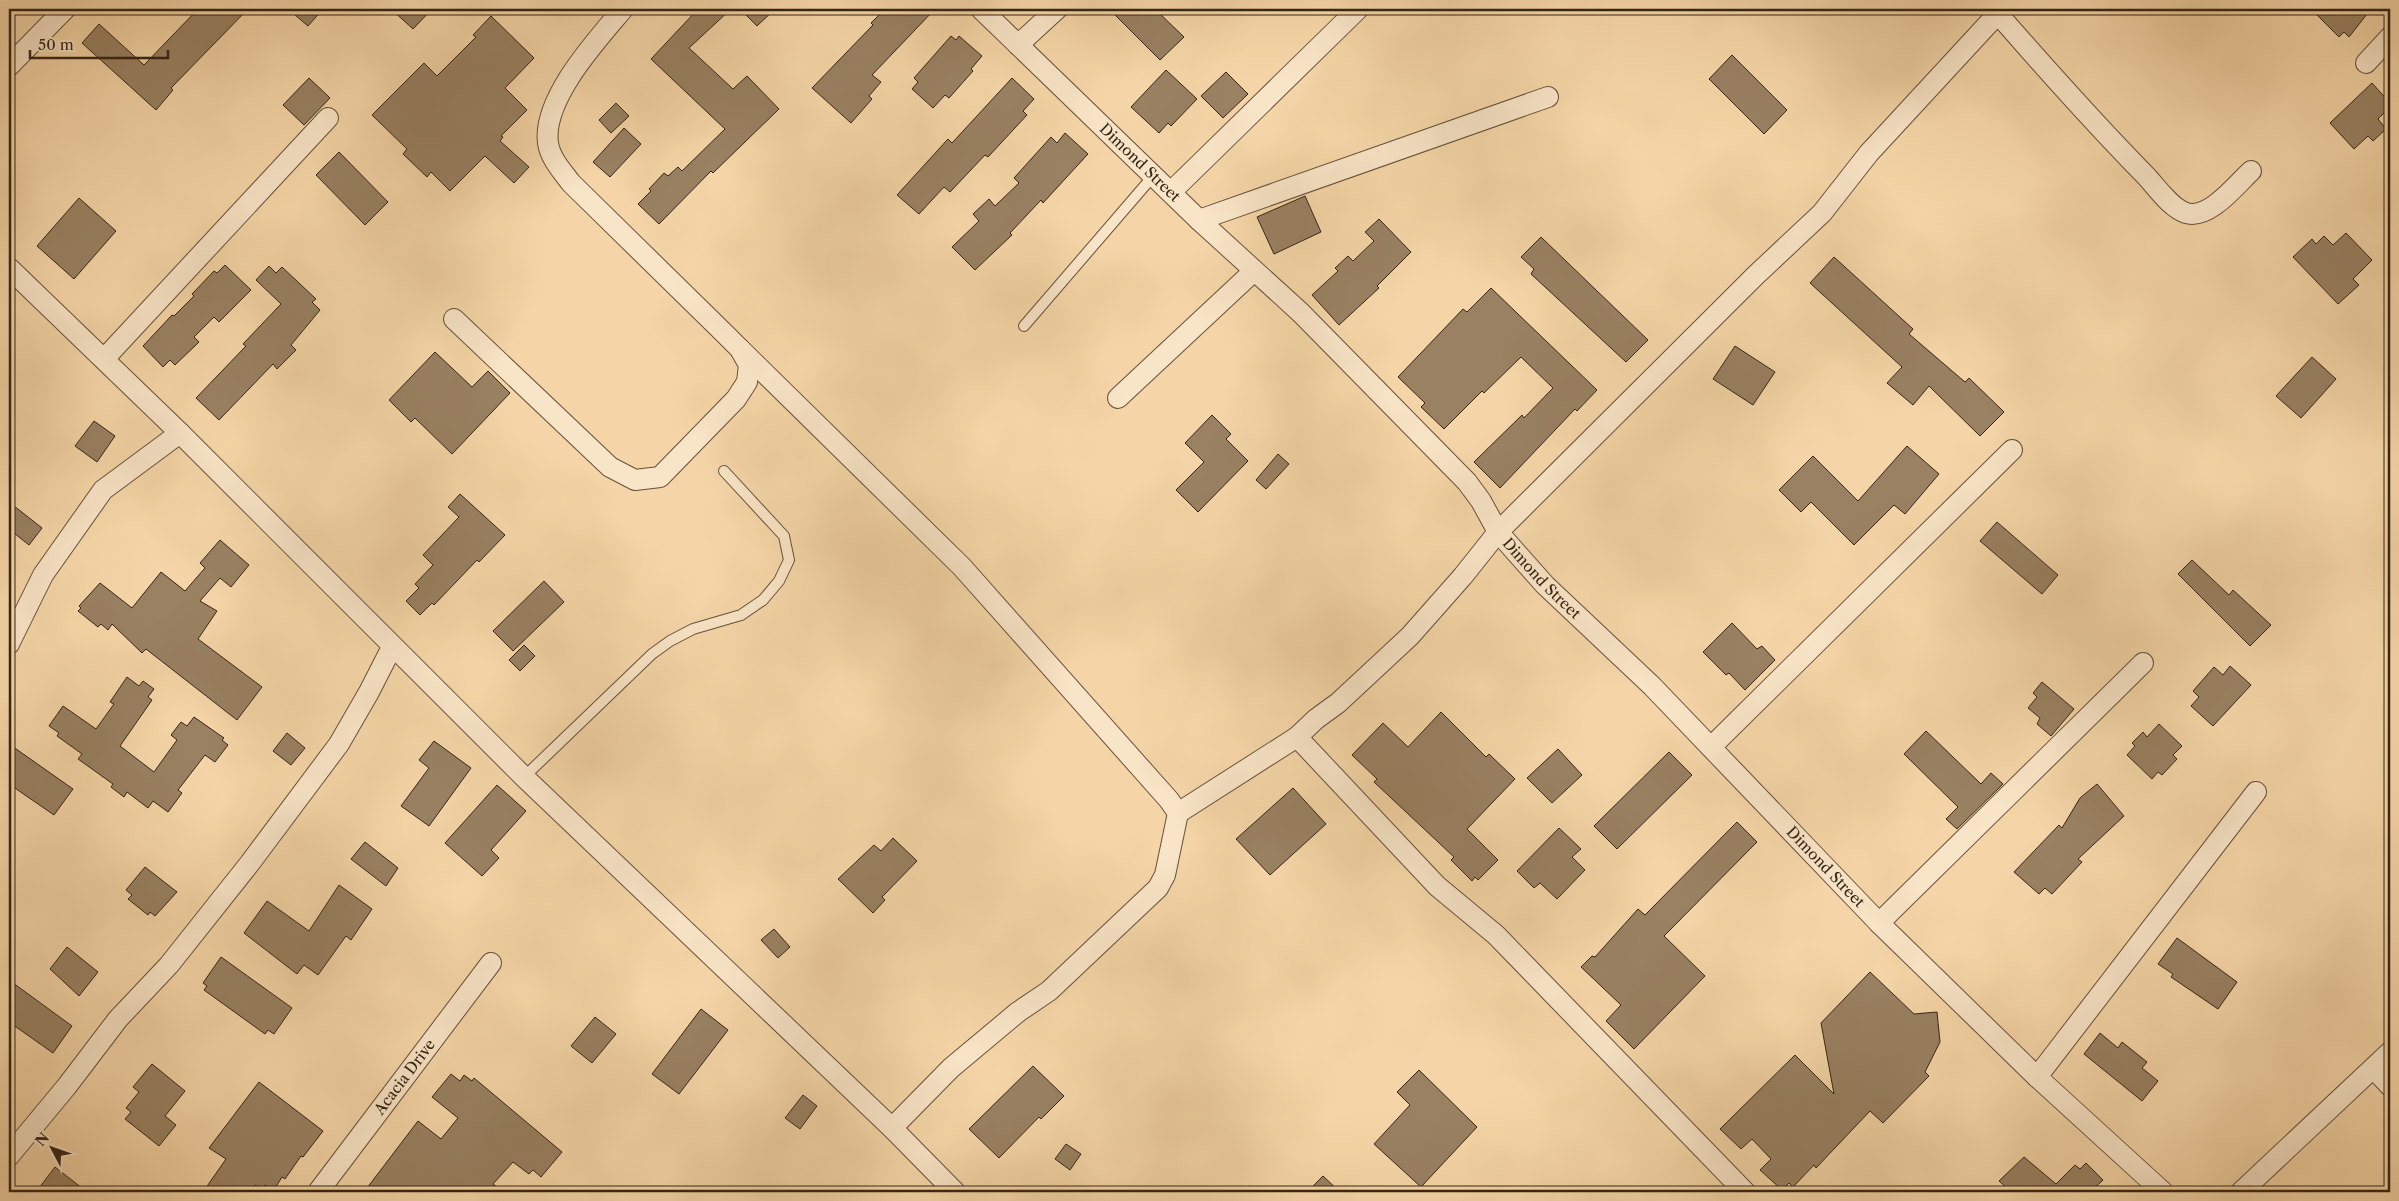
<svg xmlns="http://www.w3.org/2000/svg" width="2399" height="1201" viewBox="0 0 2399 1201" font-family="'Libre Caslon Text',serif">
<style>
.building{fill:#998162;stroke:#352517}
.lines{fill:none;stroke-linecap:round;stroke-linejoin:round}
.lane-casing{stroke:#65513b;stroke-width:12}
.street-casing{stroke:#65513b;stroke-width:22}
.lane{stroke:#f8e4c6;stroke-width:10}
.street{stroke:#f8e4c6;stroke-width:20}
.labels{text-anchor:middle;stroke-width:5;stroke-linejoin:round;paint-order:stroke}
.street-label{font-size:15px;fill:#352517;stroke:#f8e4c6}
</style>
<rect width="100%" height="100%" fill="#f5d5a7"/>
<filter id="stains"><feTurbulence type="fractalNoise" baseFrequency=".004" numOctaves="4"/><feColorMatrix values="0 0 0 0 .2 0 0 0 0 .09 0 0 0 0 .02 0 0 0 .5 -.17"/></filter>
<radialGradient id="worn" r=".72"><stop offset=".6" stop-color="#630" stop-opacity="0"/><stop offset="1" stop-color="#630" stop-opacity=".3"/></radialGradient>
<g class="building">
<path d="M198,9H248L171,88L173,90L156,110L82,43L99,24L144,65Z"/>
<path d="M288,9H323L308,26Z"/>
<path d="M391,9H432L413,29Z"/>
<path d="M698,9H731L689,48L733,89L747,76L779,109L713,173L711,171L659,224L638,204L651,191L649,189L664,173L668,176L678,167L682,171L725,129L651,59Z"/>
<path d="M740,9H775L757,26Z"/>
<path d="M885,9H935L872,75L881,82L869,96L872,99L851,123L812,88L873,25L871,23Z"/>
<path d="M1109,9H1155L1184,37L1160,60Z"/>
<path d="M2311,9H2371L2349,37L2344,32L2339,37Z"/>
<path d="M491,16L534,58L505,88L527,110L501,136L503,137L500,141L529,167L514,183L485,156L450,191L431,172L427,177L403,154L407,149L372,115L424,63L437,76L476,37L473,35Z"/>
<path d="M951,36L956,40L959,36L982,56L971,69L973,71L949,98L945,95L933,108L912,89L918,82L914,78Z"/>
<path d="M1732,55L1787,110L1764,134L1709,79Z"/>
<path d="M1166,70L1197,99L1171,126L1168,123L1159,133L1131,107Z"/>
<path d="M1226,72L1248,94L1223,118L1201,96Z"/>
<path d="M309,78L330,98L304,125L283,105Z"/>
<path d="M1012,78L1034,99L1023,111L1027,115L988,157L985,155L950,192L944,187L919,214L897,195L948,139L952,143Z"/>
<path d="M2372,83L2390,103V107L2378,119L2386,129L2373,141L2368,136L2354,149L2330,123Z"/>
<path d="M616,103L629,116L611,133L599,120Z"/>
<path d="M624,128L641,144L610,177L593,162Z"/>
<path d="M1065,133L1088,154L1043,203L1041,200L1010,233L1012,235L975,270L952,247L979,221L973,214L989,199L995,206L1019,183L1014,178L1051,137L1057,143Z"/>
<path d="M339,152L388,202L365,225L316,175Z"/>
<path d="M1305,196L1321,232L1274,254L1257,217Z"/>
<path d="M79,198L116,231L74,279L37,246Z"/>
<path d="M1379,219L1411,252L1377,286L1379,288L1339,325L1312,295L1338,271L1335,268L1348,256L1353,261L1374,241L1365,232Z"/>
<path d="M2346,233L2372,260L2353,279L2359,285L2338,304L2293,257L2312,239L2316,244L2324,236L2333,245Z"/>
<path d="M1541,237L1648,340L1626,362L1531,274L1534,269L1521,257Z"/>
<path d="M1834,257L1913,329L1909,334L1965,382L1969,378L2004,412L1980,436L1929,386L1913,405L1887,383L1902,367L1810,283Z"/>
<path d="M225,265L251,290L219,322L214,317L194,337L199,342L175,365L170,360L163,367L143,346L172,315L174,316L194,296L192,294L214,271L217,273Z"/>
<path d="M269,266L276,273L282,267L316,299L312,302L320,310L291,345L296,350L277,369L273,364L219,420L196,398L246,346L243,344L281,304L256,280Z"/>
<path d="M1491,288L1597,390L1577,411L1575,409L1500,488L1474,462L1522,415L1524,418L1553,388L1521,357L1484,393L1482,391L1444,429L1421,407L1425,403L1398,377L1463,309L1467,312Z"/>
<path d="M1735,346L1775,372L1753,405L1713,379Z"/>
<path d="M435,352L472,387L488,371L510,393L452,454L415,418L411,422L389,400Z"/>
<path d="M2312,357L2336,379L2301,418L2276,396Z"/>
<path d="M1212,415L1231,434L1226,439L1248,461L1198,512L1176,490L1204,462L1185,443Z"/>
<path d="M94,421L115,436L97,462L75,446Z"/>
<path d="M1907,446L1939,474L1905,514L1894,505L1854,545L1811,502L1801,512L1779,490L1813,456L1858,501Z"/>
<path d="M1278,454L1289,464L1266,489L1256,480Z"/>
<path d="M460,494L505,535L479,562L477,560L434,605L432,603L420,615L406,601L419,588L415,584L433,565L423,555L459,517L448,507Z"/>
<path d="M9,502L42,528L29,545L9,529Z"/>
<path d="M1997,522L2058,575L2042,594L1980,541Z"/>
<path d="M220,540L249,565L231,587L220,578L200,601L217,611L198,639L262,687L237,720L146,649L142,653L112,624L108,630L101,624L98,627L78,611L81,608L79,606L100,583L132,608L161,572L185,591L205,568L200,563Z"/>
<path d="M2192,560L2229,595L2233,590L2271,625L2250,646L2178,574Z"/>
<path d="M544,581L564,602L513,651L493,631Z"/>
<path d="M1732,623L1757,649L1762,646L1775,660L1745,690L1729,673L1726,675L1703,652Z"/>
<path d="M524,645L535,656L520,671L509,660Z"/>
<path d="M2230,666L2251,685L2213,726L2191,706L2199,697L2193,691L2214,667L2223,675Z"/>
<path d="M127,677L139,686L143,681L154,689L148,697L152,700L120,746L154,772L177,740L171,735L181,722L187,726L194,717L224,738L222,740L228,745L215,762L205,755L178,790L182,793L168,812L153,801L148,808L127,792L124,797L111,787L113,784L78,759L82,754L57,736L59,733L49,726L63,706L96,729L114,704L110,702Z"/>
<path d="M2042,682L2074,709L2051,736L2037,724L2040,718L2028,708L2037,697L2033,693Z"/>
<path d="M1441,712L1486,757L1489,754L1515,779L1467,829L1498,860L1478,880L1475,877L1472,881L1451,860L1454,857L1374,782L1377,779L1352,755L1383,723L1408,747Z"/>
<path d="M2159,724L2182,746L2173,755L2177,759L2162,775L2158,772L2152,779L2127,755L2135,746L2132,743L2143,732L2147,737Z"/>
<path d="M1926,731L1981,784L1991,773L2003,784L1957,829L1946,819L1958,807L1904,754Z"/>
<path d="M287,733L305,748L291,765L273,751Z"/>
<path d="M434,741L471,768L429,826L401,806L429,768L419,760Z"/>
<path d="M9,744L73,789L54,815L9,784Z"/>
<path d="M1558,749L1582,775L1552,803L1527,778Z"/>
<path d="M1669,752L1692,775L1617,849L1594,826Z"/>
<path d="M2097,784L2124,816L2078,859L2082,862L2052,894L2045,888L2039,894L2014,872L2059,825L2062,828L2080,798Z"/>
<path d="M497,785L526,811L491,850L499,858L482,876L445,843Z"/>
<path d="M1293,788L1326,824L1270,875L1236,839Z"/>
<path d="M1737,822L1757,842L1664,936L1705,976L1634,1049L1606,1021L1621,1005L1581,967L1592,956L1595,957L1638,909L1645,915Z"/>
<path d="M1559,828L1581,849L1572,857L1585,870L1557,899L1540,883L1534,888L1517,871Z"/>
<path d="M893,838L917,861L882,897L885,900L873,913L838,879L874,845L881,851Z"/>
<path d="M365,842L398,868L386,886L351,859Z"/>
<path d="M145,867L177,892L155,916L150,912L148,915L128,899L132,895L126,890Z"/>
<path d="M339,885L372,909L351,940L346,936L318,975L304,965L297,974L244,933L267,901L309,931Z"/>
<path d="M774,929L790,947L778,958L761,940Z"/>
<path d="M2177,938L2237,982L2218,1009L2171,977L2173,974L2158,964Z"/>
<path d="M67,947L98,972L79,996L50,969Z"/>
<path d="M221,957L292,1008L274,1034L268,1030L265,1034L204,990L207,986L203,983Z"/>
<path d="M1870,972L1914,1014L1937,1012L1940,1042L1925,1072L1929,1076L1883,1123L1870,1111L1816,1168L1814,1165L1793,1187L1789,1183L1782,1190L1760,1170L1771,1159L1752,1139L1741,1149L1720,1129L1795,1055L1834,1094L1821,1023Z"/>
<path d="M9,980L72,1026L53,1053L9,1022Z"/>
<path d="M701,1009L728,1030L679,1094L652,1074Z"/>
<path d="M595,1017L616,1034L592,1063L571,1046Z"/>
<path d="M2100,1033L2118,1048L2122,1042L2147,1062L2142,1068L2158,1081L2142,1101L2084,1054Z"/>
<path d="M152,1064L185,1091L165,1116L176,1125L159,1146L125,1119L131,1112L126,1108L139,1092L133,1087Z"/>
<path d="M1033,1066L1064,1096L1041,1119L1039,1117L999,1158L969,1129Z"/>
<path d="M1419,1070L1477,1127L1421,1187L1374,1144L1410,1105L1397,1092Z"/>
<path d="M451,1074L460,1081L464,1075L472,1081L474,1078L562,1152L541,1177L533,1170L529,1174L513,1162L493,1184L504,1192H364L418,1121L441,1139L458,1118L432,1097Z"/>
<path d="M259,1082L323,1131L303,1157L301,1156L285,1179L282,1177L274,1190L265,1185L262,1189L255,1185L250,1192H203L226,1159L209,1148Z"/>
<path d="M803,1095L817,1106L800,1129L785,1118Z"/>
<path d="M1066,1144L1081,1154L1070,1170L1055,1159Z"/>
<path d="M2024,1157L2056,1184L2075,1165L2080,1169L2086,1163L2103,1180L2090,1192H2012L1999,1181Z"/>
<path d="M55,1167L87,1192H36Z"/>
<path d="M1323,1176L1340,1192H1307Z"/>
</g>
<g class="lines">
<defs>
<g id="lane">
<path d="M1024,326L1154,175"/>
<path d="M524,777L652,654L670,641L693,629L741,615L763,600L779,581L789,560L784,536L724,471"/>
</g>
<g id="street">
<path id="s1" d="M981,9L1199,220L1301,313L1467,482L1481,501L1498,532L1545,585L1652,686L1879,923L2037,1077L2163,1192"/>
<path d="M1998,14C2046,69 2095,124 2147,177C2157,188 2171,208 2186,213C2209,220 2236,185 2251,171"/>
<path d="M1018,45L1057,9"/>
<path d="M2366,63L2390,37"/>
<path d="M9,66L65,9"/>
<path d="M1172,191L1358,9"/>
<path d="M1199,220L1548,97"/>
<path d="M9,268L180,433L524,777L892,1128L955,1192"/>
<path d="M454,319L610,467L635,480L660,477L736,399L747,382L749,365L740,349L725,334L571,183C562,171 550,158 548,143C542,99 597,40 623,9"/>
<path d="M740,349L962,567L1169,800L1178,813L1297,737L1316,719L1338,703L1410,636L1463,576L1498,532L1756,275L1822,213L1869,153L2002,9"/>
<path d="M104,359L328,118"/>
<path d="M1118,398L1254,271"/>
<path d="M9,644L43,575L103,490L180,433"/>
<path d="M1297,737L1437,886L1496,935L1745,1192"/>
<path d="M1711,747L2012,450"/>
<path d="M1879,923L2143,663"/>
<path d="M2374,1069L2390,1086"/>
<path d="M2037,1077L2256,792"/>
<path d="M892,1128L951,1068L1018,1012L1049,991L1158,888L1165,875L1178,813"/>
<path d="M9,1156L67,1086L118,1019L169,965L250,863L339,744L369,692L392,647"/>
<path id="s2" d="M318,1192L491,963"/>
<path d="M2241,1192L2390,1052"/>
</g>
</defs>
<use href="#lane" class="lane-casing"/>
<use href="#street" class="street-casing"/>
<use href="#lane" class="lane"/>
<use href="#street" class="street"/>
</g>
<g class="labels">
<g class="street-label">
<text dy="5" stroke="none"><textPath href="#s1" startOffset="221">Dimond Street</textPath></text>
<text dy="5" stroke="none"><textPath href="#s1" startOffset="801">Dimond Street</textPath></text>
<text dy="5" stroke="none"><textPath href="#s1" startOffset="1206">Dimond Street</textPath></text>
<text dy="5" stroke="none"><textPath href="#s2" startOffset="144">Acacia Drive</textPath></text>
</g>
</g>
<rect width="2399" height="1201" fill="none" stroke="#f5d5a7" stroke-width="30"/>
<rect x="10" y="10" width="2379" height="1181" fill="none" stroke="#352517" stroke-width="2.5"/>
<rect x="15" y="15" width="2369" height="1171" fill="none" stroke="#352517"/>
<g transform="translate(52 1148) rotate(311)" stroke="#f8e4c6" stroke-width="4" paint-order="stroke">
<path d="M0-4L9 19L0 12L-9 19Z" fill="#352517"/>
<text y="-8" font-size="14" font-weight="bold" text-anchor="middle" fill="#352517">N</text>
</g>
<path d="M30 50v8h138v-8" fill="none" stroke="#352517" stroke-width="2.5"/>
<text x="38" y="50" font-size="15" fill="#352517" stroke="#f8e4c6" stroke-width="4" paint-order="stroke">50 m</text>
<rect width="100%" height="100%" filter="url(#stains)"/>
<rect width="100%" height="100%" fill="url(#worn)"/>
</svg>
